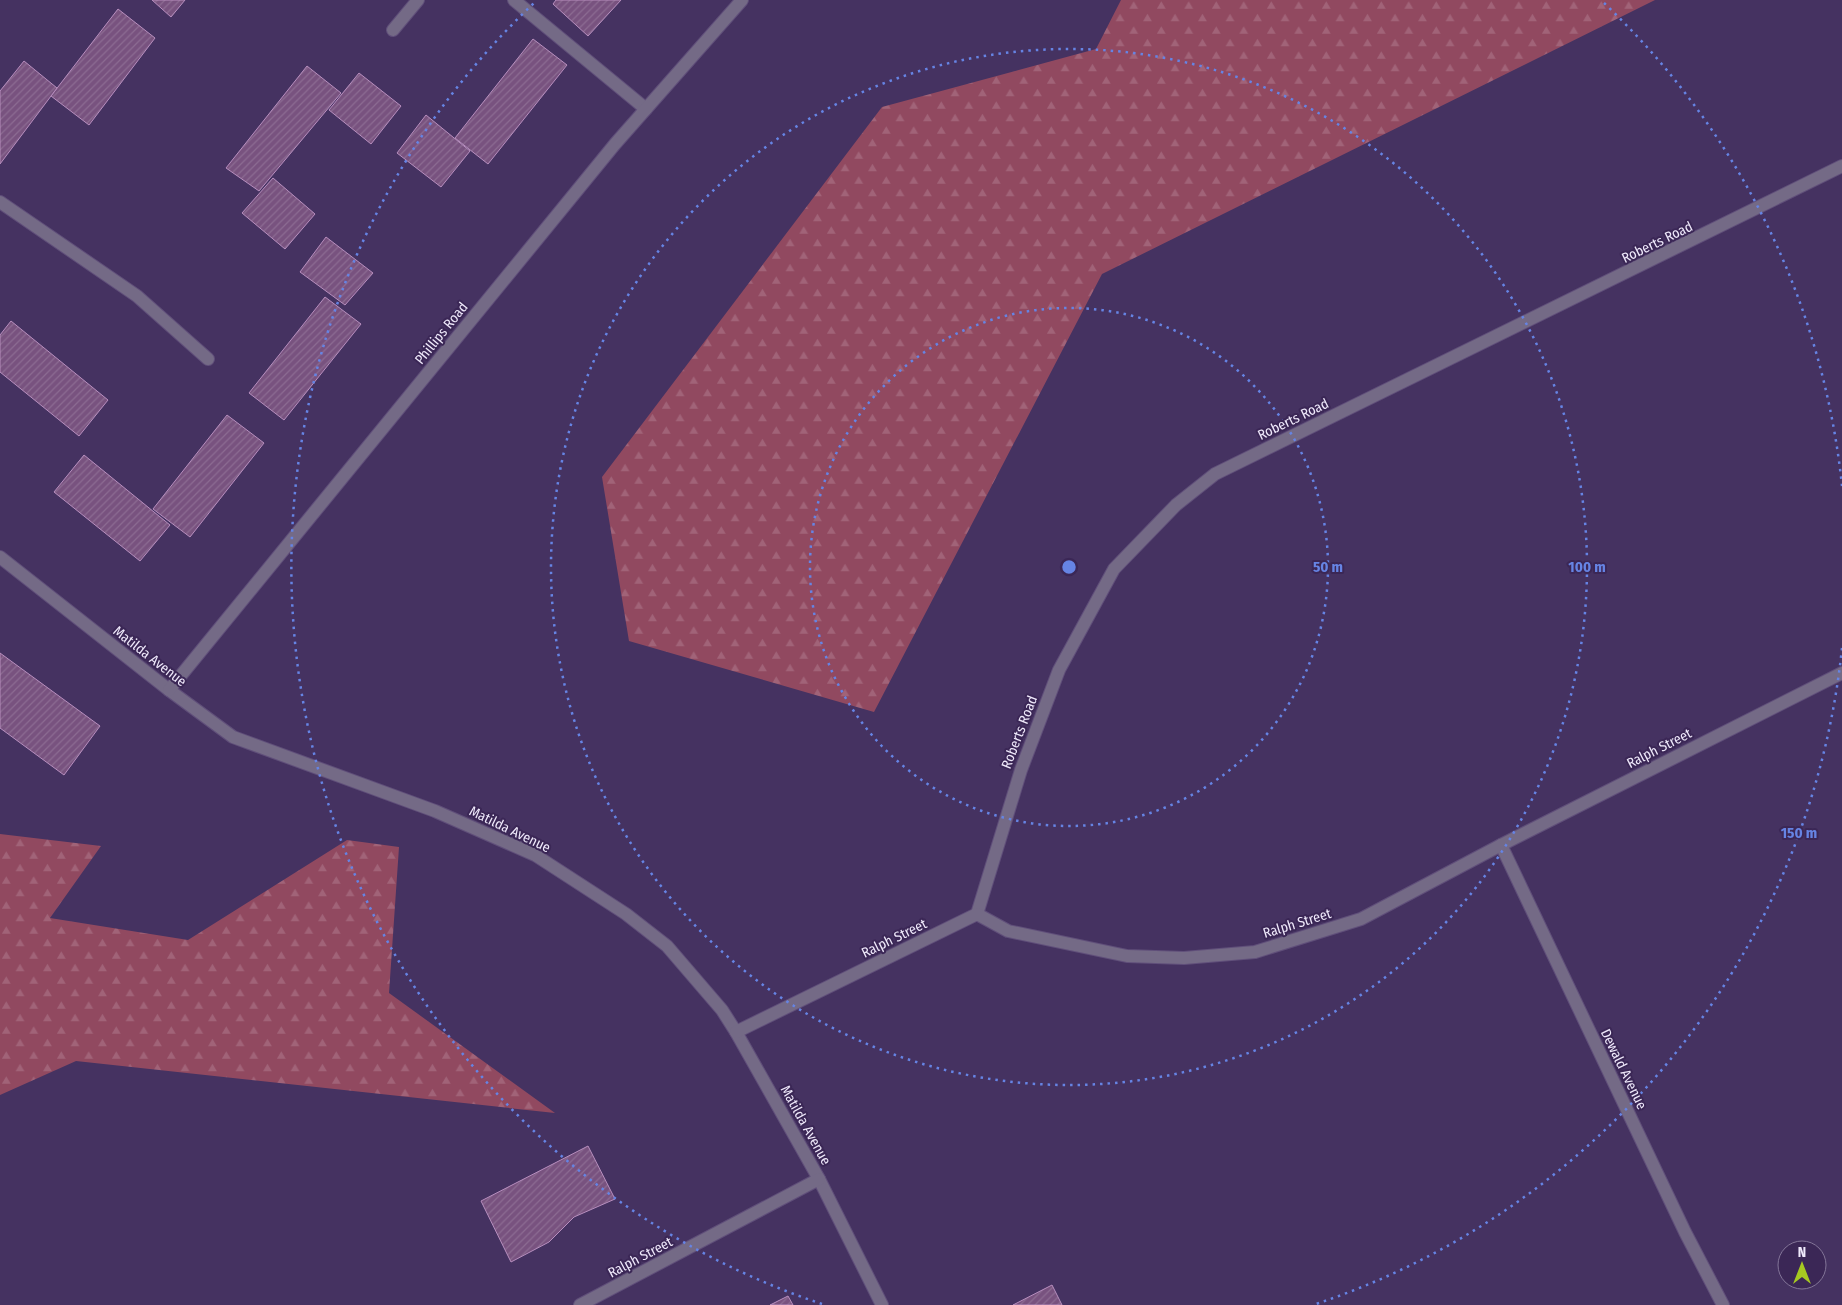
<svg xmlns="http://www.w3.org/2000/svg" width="1842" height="1305" viewBox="0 0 1842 1305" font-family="'Fira Sans Condensed',sans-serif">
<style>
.forest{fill:url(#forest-firs)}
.building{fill:url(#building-hatch);stroke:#b78ebe}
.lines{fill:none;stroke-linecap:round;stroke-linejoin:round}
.service-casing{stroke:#604f7a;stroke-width:14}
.minor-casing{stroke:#604f7a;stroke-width:14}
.service{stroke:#746a86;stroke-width:12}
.minor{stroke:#746a86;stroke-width:12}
.ring{fill:none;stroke:#6684e4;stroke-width:2.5;stroke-dasharray:2.5 5}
.labels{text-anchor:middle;stroke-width:4;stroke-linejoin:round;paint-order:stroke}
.street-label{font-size:14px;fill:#efe9fb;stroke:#3b2756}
.centre{fill:#6684e4;stroke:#3b2756;stroke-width:2.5}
.ring-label{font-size:15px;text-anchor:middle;font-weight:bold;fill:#6684e4;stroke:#3b2756;stroke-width:4;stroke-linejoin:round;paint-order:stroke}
</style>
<defs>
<pattern id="forest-firs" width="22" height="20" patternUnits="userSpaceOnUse" patternTransform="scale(1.25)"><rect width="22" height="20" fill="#914960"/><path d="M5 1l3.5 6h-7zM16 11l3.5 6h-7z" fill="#a16378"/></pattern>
<pattern id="building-hatch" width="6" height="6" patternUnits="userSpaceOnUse" patternTransform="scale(1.25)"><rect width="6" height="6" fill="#78527f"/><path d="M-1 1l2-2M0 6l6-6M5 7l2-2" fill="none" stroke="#8c6b92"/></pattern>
</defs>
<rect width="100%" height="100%" fill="#453261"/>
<g class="forest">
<path d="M1121,0H1655L1102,274L874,712L629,641L602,477L882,107L1096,49Z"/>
<path d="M0,834L101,846L50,918L188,940L347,840L399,847L389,993L555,1113L76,1061L0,1095Z"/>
</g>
<g class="building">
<path d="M152,0H185L171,17Z"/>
<path d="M556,0H621L588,36L553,4Z"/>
<path d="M118,9L155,38L89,125L51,96Z"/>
<path d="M533,39L567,65L488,164L455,138Z"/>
<path d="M24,61L57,88L0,164V91Z"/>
<path d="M307,66L341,93L259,191L226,168Z"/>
<path d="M359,73L401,106L371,144L329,110Z"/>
<path d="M426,115L470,151L441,187L397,153Z"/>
<path d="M273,178L315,214L285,249L242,213Z"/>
<path d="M326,237L373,273L345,305L300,272Z"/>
<path d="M325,297L361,324L284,420L249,393Z"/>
<path d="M11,321L108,400L79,436L0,372V335Z"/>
<path d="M227,415L264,443L190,537L153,509Z"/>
<path d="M84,455L170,525L140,561L54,492Z"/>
<path d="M0,653L100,726L64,775L0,728Z"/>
<path d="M588,1146L615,1199L574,1217L549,1242L511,1262L481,1201Z"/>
<path d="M1052,1285L1062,1305H1013Z"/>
<path d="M788,1296L793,1305H770Z"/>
</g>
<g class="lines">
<defs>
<g id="service">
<path d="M514,0L646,109"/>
<path d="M393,30L418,0"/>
<path d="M0,202L137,296L208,359"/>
</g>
<g id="minor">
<path d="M0,557L169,690L233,737L435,811L535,855L626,914L667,946L722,1010L736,1032L819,1179L882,1305"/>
<path d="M169,690L615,144L742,0"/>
<path d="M1501,845L1685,1232L1723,1305"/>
<path d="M977,914L1021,770L1059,670L1114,569L1176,505L1215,474L1842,166"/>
<path d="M736,1032L977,914L1008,931L1127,956L1184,958L1255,952L1361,919L1501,845L1842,673"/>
<path d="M580,1305L819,1179"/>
</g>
</defs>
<use href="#service" class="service-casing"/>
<use href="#minor" class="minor-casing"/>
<use href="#service" class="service"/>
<use href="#minor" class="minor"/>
</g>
<g class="ring">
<circle cx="1069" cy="567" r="259"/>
<circle cx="1069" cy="567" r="518"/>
<path d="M1842 648A777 777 0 0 1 1316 1304M822 1304A777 777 0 0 1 534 3M1604 3A777 777 0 0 1 1842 486"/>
</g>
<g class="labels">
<g class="street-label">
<text transform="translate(1657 242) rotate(-26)" y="5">Roberts Road</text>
<text transform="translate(441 333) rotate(-51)" y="5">Phillips Road</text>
<text transform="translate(1293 419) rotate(-26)" y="5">Roberts Road</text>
<text transform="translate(150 656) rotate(38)" y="5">Matilda Avenue</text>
<text transform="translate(1019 732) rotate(-69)" y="5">Roberts Road</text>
<text transform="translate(1659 748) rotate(-27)" y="5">Ralph Street</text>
<text transform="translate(510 829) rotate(26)" y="5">Matilda Avenue</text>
<text transform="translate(1297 923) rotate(-17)" y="5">Ralph Street</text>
<text transform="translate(894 938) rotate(-26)" y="5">Ralph Street</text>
<text transform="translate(1624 1069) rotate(64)" y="5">Dewald Avenue</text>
<text transform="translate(806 1125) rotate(61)" y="5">Matilda Avenue</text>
<text transform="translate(640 1257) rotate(-28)" y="5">Ralph Street</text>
</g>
</g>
<circle cx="1069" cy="567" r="8" class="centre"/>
<g class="ring-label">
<text x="1328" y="572">50 m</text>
<text x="1587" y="572">100 m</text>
<text x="1799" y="838">150 m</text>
</g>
<g transform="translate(1802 1265)"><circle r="24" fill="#3b2756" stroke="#837598"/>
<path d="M0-4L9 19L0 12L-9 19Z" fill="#a6c821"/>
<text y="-8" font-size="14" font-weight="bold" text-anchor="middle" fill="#efe9fb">N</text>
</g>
</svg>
